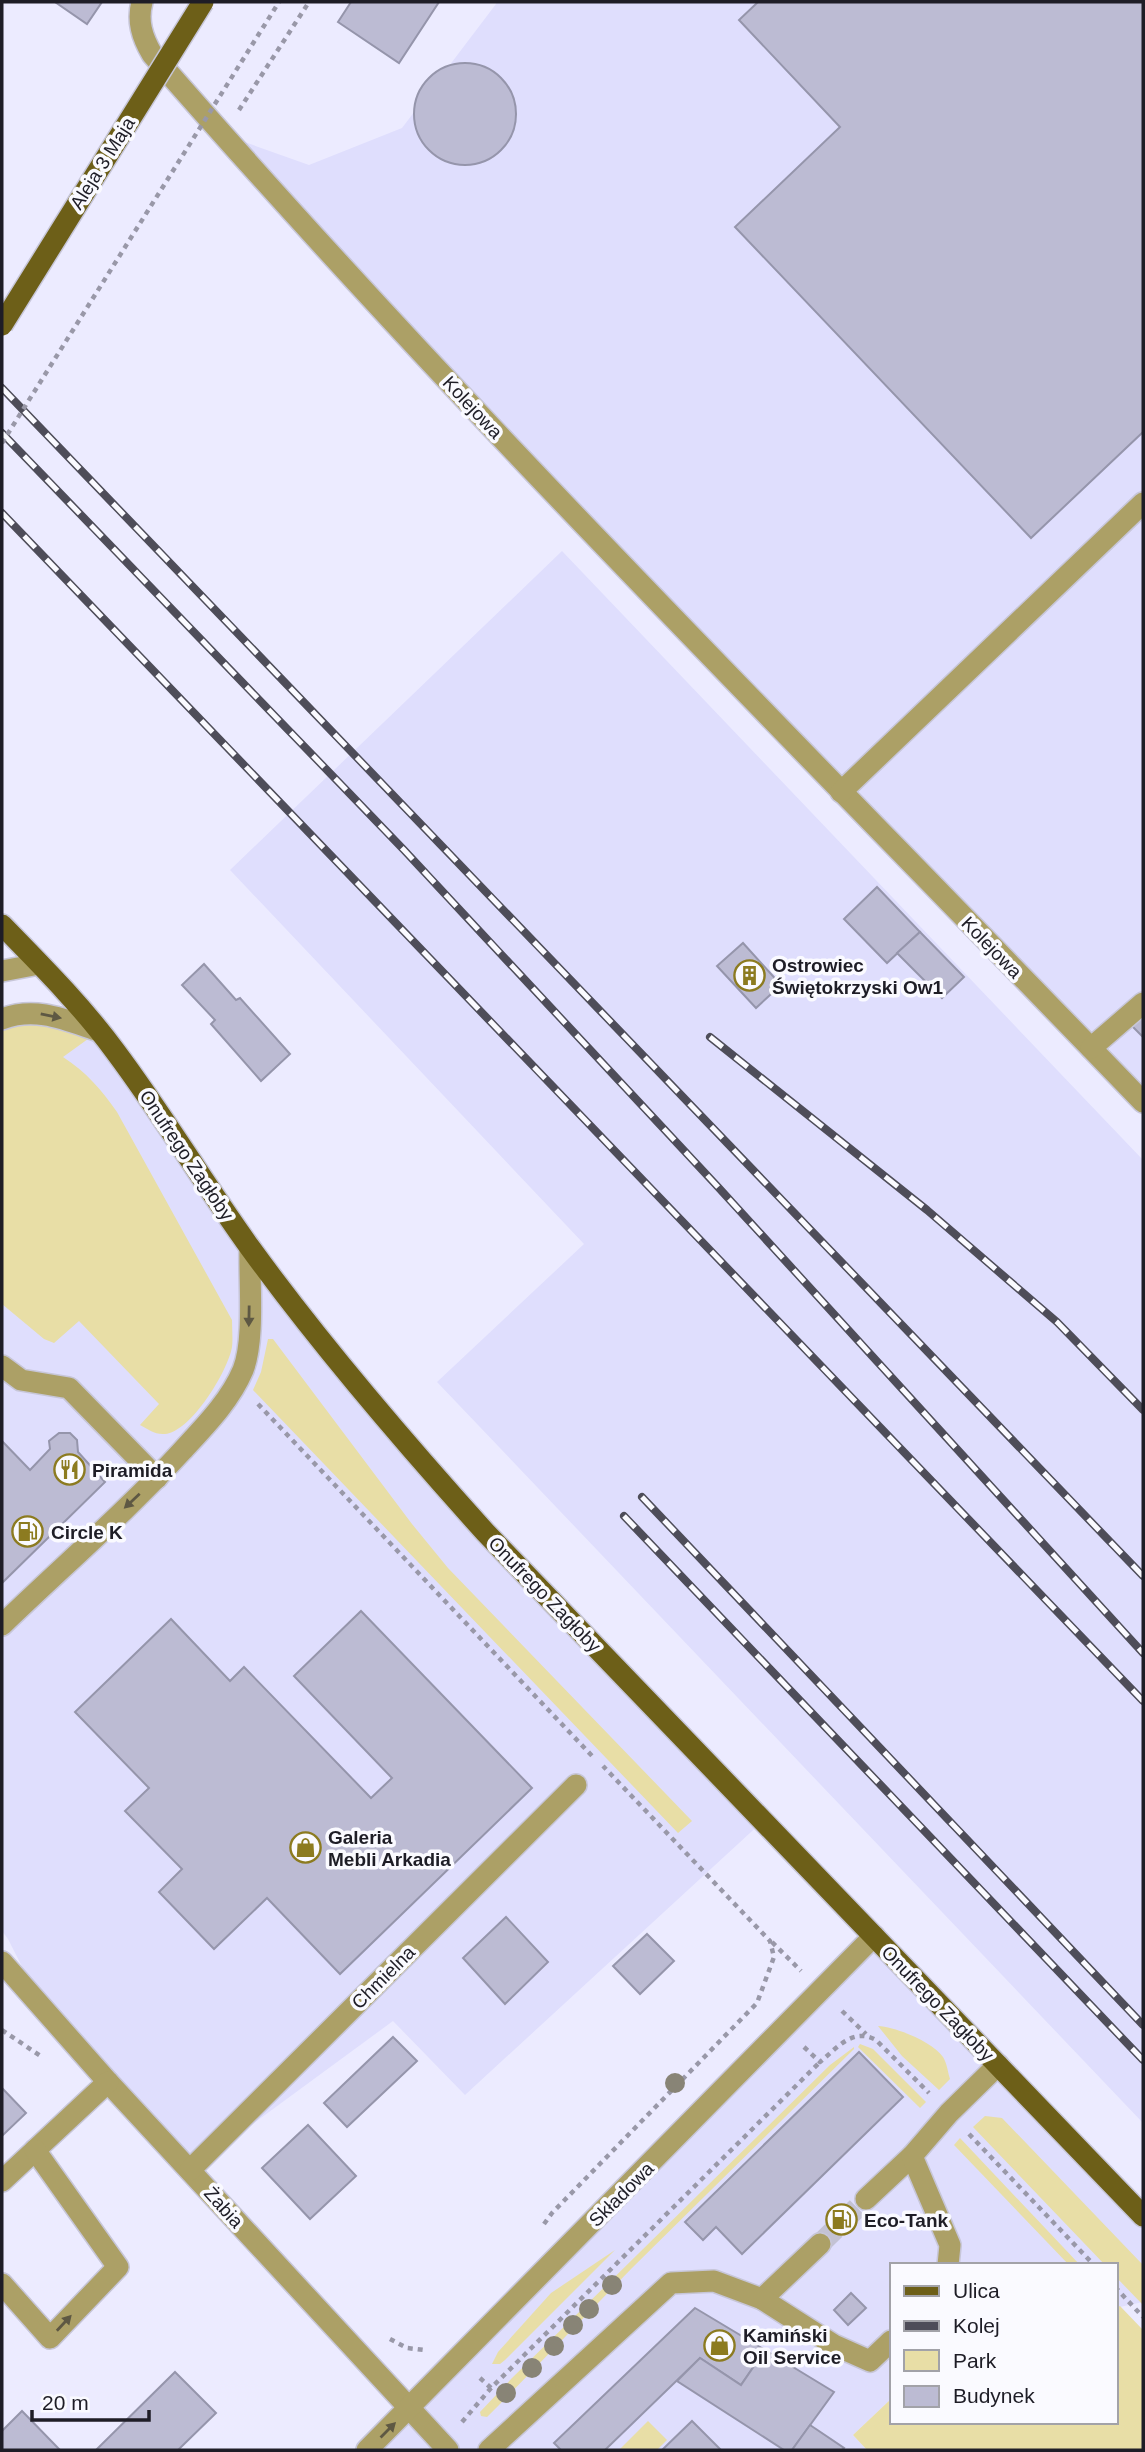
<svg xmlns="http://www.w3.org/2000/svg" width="1145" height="2452" viewBox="0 0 1145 2452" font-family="Arial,sans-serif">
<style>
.built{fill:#dfdefd}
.green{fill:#e8dea6}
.building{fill:#bcbbd3;stroke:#9595ab;stroke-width:2}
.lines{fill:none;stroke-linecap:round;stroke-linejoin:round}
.minor-tunnel{stroke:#c3c2d4;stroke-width:21;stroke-dasharray:21 10;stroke-linecap:butt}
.minor-casing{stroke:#c7c6d8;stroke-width:24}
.major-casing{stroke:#c7c6d8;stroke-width:24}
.path{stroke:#9998a8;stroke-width:4.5;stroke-dasharray:5 5;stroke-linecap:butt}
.minor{stroke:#aca066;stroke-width:21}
.major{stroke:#6d5f18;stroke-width:21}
.rail-casing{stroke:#4e4d59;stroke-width:8}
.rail{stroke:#fafaff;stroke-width:5;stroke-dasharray:16;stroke-linecap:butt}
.major-bridge-casing{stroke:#c7c6d8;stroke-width:24;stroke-linecap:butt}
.path-bridge{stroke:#9998a8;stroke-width:4.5;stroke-dasharray:5 5;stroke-linecap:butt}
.major-bridge{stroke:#6d5f18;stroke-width:21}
.tree{fill:#888476}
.oneway{fill:#5e5843}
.labels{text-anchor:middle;stroke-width:7;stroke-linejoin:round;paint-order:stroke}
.street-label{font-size:19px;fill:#1e1d26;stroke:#fafaff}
.poi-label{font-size:19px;font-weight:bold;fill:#1e1d26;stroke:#fafaff;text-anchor:start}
</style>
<rect width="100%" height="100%" fill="#ecebff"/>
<g class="built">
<path d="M496,2H1143V1102L222,134L309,165L402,128L496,4Z"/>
<path d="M562,551L1143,1160V2123L437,1382L584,1244L230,870Z"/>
<path d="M2,1019L99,1031L300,1315L763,1821L465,2095L393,2021L190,2170L41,2004L8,1939L2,1931Z"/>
<path d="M874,1936L1143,2216V2302L1115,2308V2265H891V2399L853,2435L867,2450H376Z"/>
</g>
<g class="green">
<path d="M2,1019L99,1031L63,1057C87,1073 101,1089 117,1112L232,1320C232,1329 233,1339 232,1347C228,1371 191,1432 165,1434C155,1435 148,1429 140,1425L159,1404L79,1321L54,1343L44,1339L2,1304Z"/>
<path d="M268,1339H273L412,1524L448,1568L692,1821L678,1833L253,1390L261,1372Z"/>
<path d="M878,2026C896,2027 933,2042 943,2057C947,2063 948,2073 950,2079L939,2090L902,2056Z"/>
<path d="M860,2044L873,2049L926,2102L920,2108L858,2047Z"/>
<path d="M854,2047V2049L632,2268L500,2404L487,2417L481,2416L480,2412L512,2378L830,2065Z"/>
<path d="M985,2116L1002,2118L1143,2265V2305L1115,2276V2265H1105L973,2127Z"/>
<path d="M960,2138L1080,2265H1069L954,2145Z"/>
<path d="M615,2250L505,2360L500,2364H492L498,2352L551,2293Z"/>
<path d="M1120,2306L1143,2330V2450H867L853,2435L891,2399V2422H1115V2308Z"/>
<path d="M648,2421L667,2440L657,2450H619Z"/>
</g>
<g class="building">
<path d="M55,2H102L87,24Z"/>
<path d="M351,2H439L399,63L338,22Z"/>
<path d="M758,2H1143V432L1031,538L735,227L840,127L739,20Z"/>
<circle cx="465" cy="114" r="51"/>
<path d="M877,887L920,932L887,963L844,919Z"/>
<path d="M920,932L964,977L942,998L897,953Z"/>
<path d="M743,943L781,985L756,1008L717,966Z"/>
<path d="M204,964L236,1000L240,998L290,1054L261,1081L211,1024L215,1020L182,985Z"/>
<path d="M1143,1013V1037L1131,1025Z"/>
<path d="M59,1433H70L77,1440L78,1452L105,1482L2,1583V1441L30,1470L50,1449L49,1441Z"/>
<path d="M361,1611L532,1788L340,1974L267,1898L214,1949L159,1892L182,1869L125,1811L149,1788L75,1712L171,1619L230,1681L244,1667L371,1798L392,1778L294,1676Z"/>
<path d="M506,1917L548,1962L505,2004L463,1958Z"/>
<path d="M647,1934L674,1961L640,1994L613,1966Z"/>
<path d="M393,2037L417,2061L347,2127L324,2103Z"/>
<path d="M859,2052L903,2097L742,2254L716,2227L703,2240L685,2222Z"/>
<path d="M2,2088L26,2113L2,2136Z"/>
<path d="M308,2125L356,2176L310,2219L262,2168Z"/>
<path d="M851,2293L866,2308L848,2325L834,2310Z"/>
<path d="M695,2308L765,2350L741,2385L700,2358L605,2450H561L554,2443Z"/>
<path d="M765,2350L834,2392L792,2450H784L677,2381L700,2358L741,2385Z"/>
<path d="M175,2372L216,2413L178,2450H98L97,2449Z"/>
<path d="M22,2411L60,2450H2V2431Z"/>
<path d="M692,2421L721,2450H662Z"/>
<path d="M810,2425L844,2448L842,2450H792Z"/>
</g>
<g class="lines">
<path class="minor-tunnel" d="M820,2244L866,2199"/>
<defs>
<g id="minor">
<path d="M142,2C137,21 142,37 152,54C468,417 810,756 1143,1102"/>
<path d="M841,792L1143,503"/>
<path d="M2,971L39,964"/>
<path d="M2,1019C36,1006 66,1020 99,1031"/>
<path d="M1091,1048L1143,1003"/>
<path d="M2,1366L21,1380L69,1388L157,1478"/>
<path d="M2,1625C62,1567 126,1512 182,1451C204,1427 230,1401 243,1370C255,1340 249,1281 250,1248"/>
<path d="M2,1962L108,2082L448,2450"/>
<path d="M190,2170L576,1785"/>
<path d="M2,2181L108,2082"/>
<path d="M866,2199L912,2156"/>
<path d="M948,2265L950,2245L912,2156L949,2113L998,2065"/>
<path d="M2,2284L50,2338L118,2267L35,2150"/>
<path d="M762,2299L820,2244"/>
<path d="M367,2450L874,1936"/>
<path d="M489,2450L671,2283L714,2281L762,2299L834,2345L870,2361L891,2341"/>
</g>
<path id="major" d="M2,925C41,965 82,1006 115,1051C163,1115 204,1184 251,1249C323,1348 403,1441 485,1532L1143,2216"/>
</defs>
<use href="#minor" class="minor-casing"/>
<use href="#major" class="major-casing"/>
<g class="path">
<path d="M239,110L309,2"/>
<path d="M258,1404L594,1758"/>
<path d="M772,1942L801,1971"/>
<path d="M842,2011L866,2034"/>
<path d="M2,2030L42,2057"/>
<path d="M804,2047L820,2062C837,2048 853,2027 876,2040L929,2093"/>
<path d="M969,2134L1094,2265"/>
<path d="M544,2224L552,2213L757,2003L774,1957L770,1941L603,1766"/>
<path d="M1115,2287L1143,2317"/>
<path d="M390,2339L407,2348L424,2350"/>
<path d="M480,2378L491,2388L820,2062"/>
<path d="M462,2422L491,2388"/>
</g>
<use href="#minor" class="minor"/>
<use href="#major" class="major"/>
<defs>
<g id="rail">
<path d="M2,388L1143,1576"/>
<path d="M2,433L404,850L718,1187L1143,1653"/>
<path d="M2,513L1143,1701"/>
<path d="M710,1037L927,1210L1057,1322L1143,1410"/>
<path d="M642,1497L1143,2025"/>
<path d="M624,1516L1143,2060"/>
</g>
</defs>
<use href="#rail" class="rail-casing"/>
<use href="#rail" class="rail"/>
<defs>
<path id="major-bridge" d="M2,325L203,2"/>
</defs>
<use href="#major-bridge" class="major-bridge-casing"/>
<path class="path-bridge" d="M2,443L279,2"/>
<use href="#major-bridge" class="major-bridge"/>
</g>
<g class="tree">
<circle cx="675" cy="2083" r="10"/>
<circle cx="612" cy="2285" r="10"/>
<circle cx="589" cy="2309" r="10"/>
<circle cx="573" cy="2325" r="10"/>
<circle cx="554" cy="2346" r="10"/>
<circle cx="532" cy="2368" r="10"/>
<circle cx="506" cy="2393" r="10"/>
</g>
<defs><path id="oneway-solid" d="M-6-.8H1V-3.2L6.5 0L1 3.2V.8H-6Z" transform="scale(1.75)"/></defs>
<g class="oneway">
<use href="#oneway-solid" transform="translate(51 1016) rotate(12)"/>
<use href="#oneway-solid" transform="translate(249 1316) rotate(91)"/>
<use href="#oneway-solid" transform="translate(132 1501) rotate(137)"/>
<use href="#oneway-solid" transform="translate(64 2323) rotate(-47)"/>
<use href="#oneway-solid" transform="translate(388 2430) rotate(-45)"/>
</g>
<defs>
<symbol id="building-ring" viewBox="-11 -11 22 22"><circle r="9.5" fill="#fafaff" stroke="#8c7b20" stroke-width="1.5"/><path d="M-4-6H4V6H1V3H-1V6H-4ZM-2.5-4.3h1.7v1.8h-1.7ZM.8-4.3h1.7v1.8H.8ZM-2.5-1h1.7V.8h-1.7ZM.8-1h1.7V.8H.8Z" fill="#8c7b20"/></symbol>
<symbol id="restaurant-ring" viewBox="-11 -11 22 22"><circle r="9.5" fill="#fafaff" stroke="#8c7b20" stroke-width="1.5"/><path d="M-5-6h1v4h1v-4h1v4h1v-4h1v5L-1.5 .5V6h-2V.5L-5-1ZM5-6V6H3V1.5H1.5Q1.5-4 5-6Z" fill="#8c7b20"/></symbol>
<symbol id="fuel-ring" viewBox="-11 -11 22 22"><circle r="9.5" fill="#fafaff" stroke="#8c7b20" stroke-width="1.5"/><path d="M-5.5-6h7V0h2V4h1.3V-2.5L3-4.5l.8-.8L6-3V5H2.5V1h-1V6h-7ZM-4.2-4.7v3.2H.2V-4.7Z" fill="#8c7b20"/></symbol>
<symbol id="shop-ring" viewBox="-11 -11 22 22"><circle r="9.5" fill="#fafaff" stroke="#8c7b20" stroke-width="1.5"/><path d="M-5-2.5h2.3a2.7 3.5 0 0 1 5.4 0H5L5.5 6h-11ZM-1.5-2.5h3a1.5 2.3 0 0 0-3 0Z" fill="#8c7b20"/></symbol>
</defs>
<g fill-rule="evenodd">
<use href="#building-ring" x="732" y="958" width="35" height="35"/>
<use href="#restaurant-ring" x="52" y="1452" width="35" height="35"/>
<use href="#fuel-ring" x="10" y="1514" width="35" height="35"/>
<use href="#shop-ring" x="288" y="1830" width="35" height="35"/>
<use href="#fuel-ring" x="824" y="2202" width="35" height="35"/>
<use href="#shop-ring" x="702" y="2328" width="35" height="35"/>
</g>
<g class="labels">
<g class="street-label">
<text transform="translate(102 163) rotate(-58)" y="7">Aleja 3 Maja</text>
<text transform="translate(473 407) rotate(47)" y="7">Kolejowa</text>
<text transform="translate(992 947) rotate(46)" y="7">Kolejowa</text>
<text transform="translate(187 1155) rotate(56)" y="7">Onufrego Zagłoby</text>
<text transform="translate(545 1594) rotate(46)" y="7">Onufrego Zagłoby</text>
<text transform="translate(383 1977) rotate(-45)" y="7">Chmielna</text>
<text transform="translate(938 2003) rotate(46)" y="7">Onufrego Zagłoby</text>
<text transform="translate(621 2194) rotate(-45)" y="7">Składowa</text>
<text transform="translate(224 2207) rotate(48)" y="7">Żabia</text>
</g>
<g class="poi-label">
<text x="772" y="972">Ostrowiec<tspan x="772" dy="22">Świętokrzyski Ow1</tspan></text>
<text x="92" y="1477">Piramida</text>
<text x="51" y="1539">Circle K</text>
<text x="328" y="1844">Galeria<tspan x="328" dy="22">Mebli Arkadia</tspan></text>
<text x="864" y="2227">Eco-Tank</text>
<text x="743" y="2342">Kamiński<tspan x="743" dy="22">Oil Service</tspan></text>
</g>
</g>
<rect width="1145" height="2452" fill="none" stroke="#1e1d26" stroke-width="7"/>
<rect x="890" y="2263" width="228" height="161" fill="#fafaff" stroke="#a2a2a8" stroke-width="2"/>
<rect x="904" y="2286" width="35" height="10" fill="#6d5f18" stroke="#a2a2a8" stroke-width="2"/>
<text x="953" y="2298" font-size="21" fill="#1e1d26">Ulica</text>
<rect x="904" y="2321" width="35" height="10" fill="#4e4d59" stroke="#a2a2a8" stroke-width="2"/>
<text x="953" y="2333" font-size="21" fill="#1e1d26">Kolej</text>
<rect x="904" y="2350" width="35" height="21" fill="#e8dea6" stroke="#a2a2a8" stroke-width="2"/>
<text x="953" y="2368" font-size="21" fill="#1e1d26">Park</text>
<rect x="904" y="2386" width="35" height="21" fill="#bcbbd3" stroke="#a2a2a8" stroke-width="2"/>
<text x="953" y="2403" font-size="21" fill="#1e1d26">Budynek</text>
<path d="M32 2410v10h117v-10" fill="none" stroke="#1e1d26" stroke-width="3.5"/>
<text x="42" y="2410" font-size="21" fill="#1e1d26" stroke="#fafaff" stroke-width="5" paint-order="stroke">20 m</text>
</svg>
